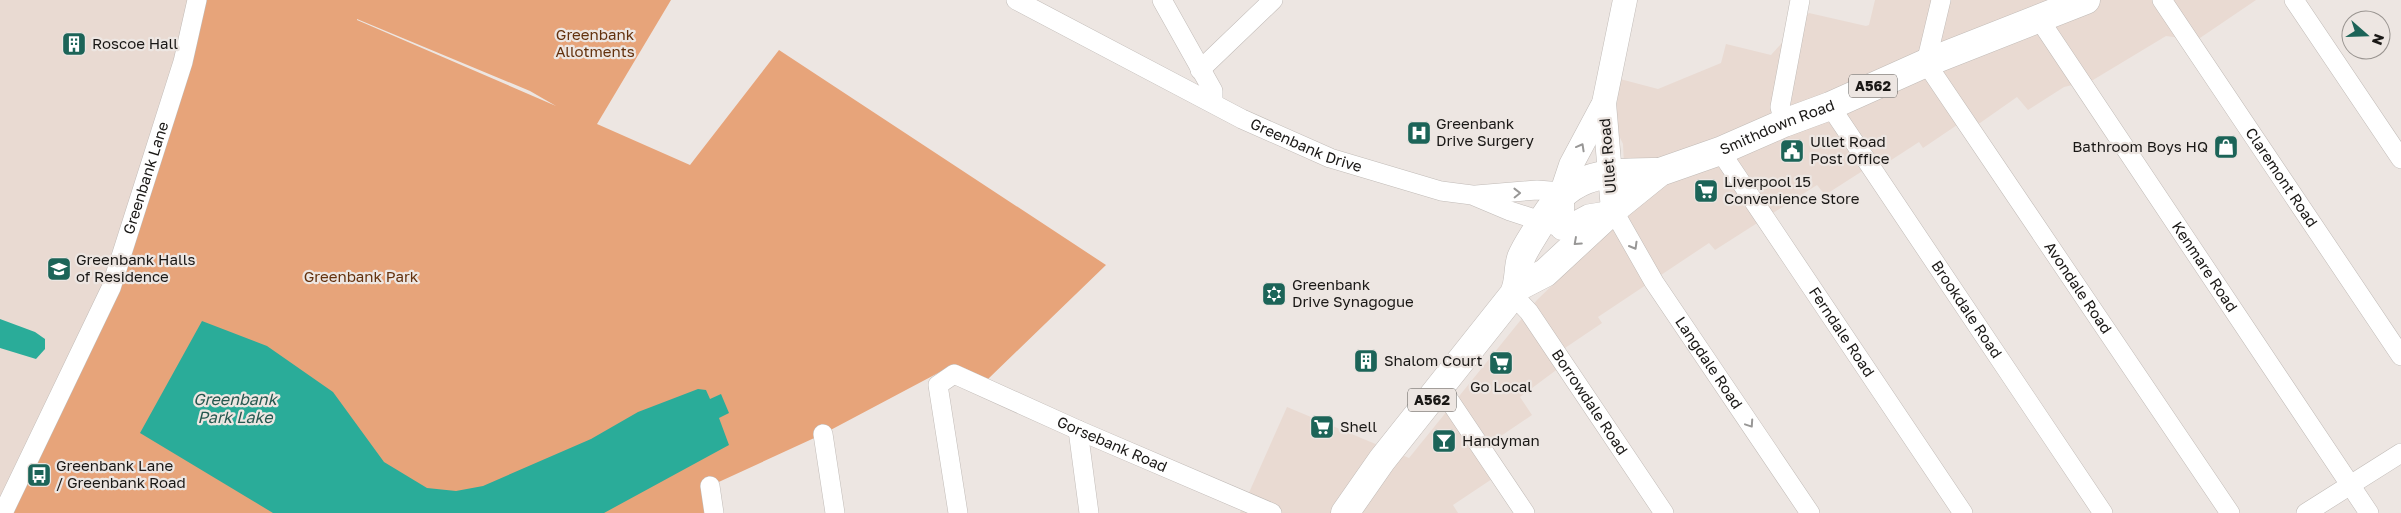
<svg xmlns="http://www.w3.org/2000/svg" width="2401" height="513" viewBox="0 0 2401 513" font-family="'Golos Text',sans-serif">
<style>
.built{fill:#e9dad2}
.green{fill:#e7a47a;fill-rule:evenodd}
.water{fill:#2aac99}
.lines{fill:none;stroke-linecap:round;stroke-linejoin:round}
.minor-casing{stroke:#c1bbb7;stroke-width:20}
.major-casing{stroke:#c1bbb7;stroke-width:25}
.highway-casing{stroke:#c1bbb7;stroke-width:29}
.minor{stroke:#fff;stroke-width:19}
.major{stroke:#fff;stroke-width:24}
.highway{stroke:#fff;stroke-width:28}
.oneway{stroke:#989796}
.labels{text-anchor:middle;stroke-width:4.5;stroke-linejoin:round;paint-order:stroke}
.shield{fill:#ede6e2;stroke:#595653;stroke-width:1}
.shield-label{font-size:14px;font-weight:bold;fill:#1a1816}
.park-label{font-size:15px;fill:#63310d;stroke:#ede6e2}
.poi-label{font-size:15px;fill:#1a1816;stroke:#ede6e2;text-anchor:start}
.street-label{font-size:15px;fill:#1a1816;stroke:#ede6e2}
.water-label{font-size:16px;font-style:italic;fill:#25584f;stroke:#ede6e2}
</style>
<rect width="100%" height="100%" fill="#ede6e2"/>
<g class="built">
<path d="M0,0H197L111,288L0,513Z"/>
<path d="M1875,0H2256L2197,40L2166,36L2093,80L2064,87L2028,110L2017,97L1980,123H1960L1923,148L1919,142L1879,168L1864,170L1825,195L1817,185L1715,250L1709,243L1598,317L1602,323L1565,348L1559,368L1520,397L1532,415L1489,444L1492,479L1453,505L1458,513H1240L1287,407L1409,458L1537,300L1602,237L1635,210L1625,185L1623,144L1614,125L1620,79L1658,89L1721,63L1726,44L1771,55L1809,13L1866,26L1869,25Z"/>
</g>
<path class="green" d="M197,0H671L597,124L690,165L779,50L1106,265L988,379L955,364L823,434L710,486L714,513H3L111,288ZM357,19L530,91L556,106L357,20Z"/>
<g class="water">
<path d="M0,319L35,332L45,339V349L36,359L0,348Z"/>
<path d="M202,321L267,346L333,392L384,462L427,488L456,491L483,486L591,439L638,412L698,389L706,390L710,399L721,394L729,413L719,418L729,445L604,513H273L140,433Z"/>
</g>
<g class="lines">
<defs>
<g id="minor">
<path id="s1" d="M1016,0L1242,119L1330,158L1441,191L1472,195L1510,211L1562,228L1588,214L1613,210L1654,282L1810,513"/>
<path d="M1162,0L1213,91V103"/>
<path id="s2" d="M1941,0L1926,63L2230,513"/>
<path id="s3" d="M2162,0L2401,356"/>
<path d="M2294,0L2401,159"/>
<path id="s4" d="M2039,19L2369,513"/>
<path d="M1200,70L1273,0"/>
<path id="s5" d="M1830,106L2103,513"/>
<path d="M1784,123L1780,107L1800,0"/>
<path id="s6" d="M1720,151L1963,513"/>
<path d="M1476,195L1537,190L1562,192"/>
<path id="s7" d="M1513,295L1529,312L1664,513"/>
<path d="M1441,388L1525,513"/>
<path d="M1078,430L1089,513"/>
<path d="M823,434L835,513"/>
<path d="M710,486L714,513"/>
<path id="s8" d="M3,513L111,288L183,62L197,0"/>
<path id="s9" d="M958,513L938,385L954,374L1078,430L1272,513"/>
<path d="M2306,513L2401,453"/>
</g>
<g id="major">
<path d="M1613,210L1604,103L1625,0"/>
<path d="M1562,228V192L1571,165L1602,107"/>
</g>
<g id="highway">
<path id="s10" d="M1518,287L1545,273L1613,210L1660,172L1720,151L1784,123L1830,106L1926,63L2086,0"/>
<path d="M1345,513L1382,460L1513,295C1520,283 1517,271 1521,258C1525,248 1532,238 1538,228C1569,171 1601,173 1660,172"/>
</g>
</defs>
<use href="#minor" class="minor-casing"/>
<use href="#major" class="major-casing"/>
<use href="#highway" class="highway-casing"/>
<use href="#minor" class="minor"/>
<use href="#major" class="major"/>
<use href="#highway" class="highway"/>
</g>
<defs><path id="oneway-chevron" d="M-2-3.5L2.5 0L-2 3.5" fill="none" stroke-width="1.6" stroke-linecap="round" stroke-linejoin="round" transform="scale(1.25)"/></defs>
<g class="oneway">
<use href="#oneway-chevron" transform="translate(1581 147) rotate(-61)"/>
<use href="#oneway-chevron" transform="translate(1517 193) rotate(-1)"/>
<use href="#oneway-chevron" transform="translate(1577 242) rotate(138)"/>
<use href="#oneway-chevron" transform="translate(1634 246) rotate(60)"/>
<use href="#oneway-chevron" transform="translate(1750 424) rotate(56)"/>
</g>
<defs>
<symbol id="building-square" viewBox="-11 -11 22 22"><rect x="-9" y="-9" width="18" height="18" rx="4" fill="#1c6458" stroke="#ede6e2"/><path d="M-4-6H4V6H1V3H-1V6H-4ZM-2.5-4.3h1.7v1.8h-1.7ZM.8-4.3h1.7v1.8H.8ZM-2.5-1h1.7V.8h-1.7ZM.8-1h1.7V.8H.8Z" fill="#fff"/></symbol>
<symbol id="hospital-square" viewBox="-11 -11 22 22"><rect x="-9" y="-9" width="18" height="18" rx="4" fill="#1c6458" stroke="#ede6e2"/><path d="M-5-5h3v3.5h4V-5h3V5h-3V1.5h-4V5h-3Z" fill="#fff"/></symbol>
<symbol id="shop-square" viewBox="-11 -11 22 22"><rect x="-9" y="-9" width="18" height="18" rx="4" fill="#1c6458" stroke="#ede6e2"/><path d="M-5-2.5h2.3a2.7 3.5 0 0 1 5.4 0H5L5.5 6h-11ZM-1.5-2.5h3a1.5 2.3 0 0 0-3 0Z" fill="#fff"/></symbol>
<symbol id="civic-square" viewBox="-11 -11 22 22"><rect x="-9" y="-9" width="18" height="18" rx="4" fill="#1c6458" stroke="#ede6e2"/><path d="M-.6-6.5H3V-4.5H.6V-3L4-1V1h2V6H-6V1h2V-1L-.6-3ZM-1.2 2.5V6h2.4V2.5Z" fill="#fff"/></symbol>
<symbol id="supermarket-square" viewBox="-11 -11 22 22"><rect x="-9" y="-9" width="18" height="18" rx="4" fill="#1c6458" stroke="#ede6e2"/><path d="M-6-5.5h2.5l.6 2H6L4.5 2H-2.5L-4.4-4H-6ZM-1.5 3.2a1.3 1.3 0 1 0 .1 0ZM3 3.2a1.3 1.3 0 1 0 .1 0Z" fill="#fff"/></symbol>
<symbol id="university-square" viewBox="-11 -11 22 22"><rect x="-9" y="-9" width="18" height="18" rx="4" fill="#1c6458" stroke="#ede6e2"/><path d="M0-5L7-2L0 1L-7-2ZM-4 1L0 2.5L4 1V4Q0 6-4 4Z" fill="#fff"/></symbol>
<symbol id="synagogue-square" viewBox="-11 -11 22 22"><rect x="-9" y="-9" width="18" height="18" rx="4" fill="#1c6458" stroke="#ede6e2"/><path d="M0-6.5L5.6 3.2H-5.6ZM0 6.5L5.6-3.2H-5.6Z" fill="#fff"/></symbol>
<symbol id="bar-square" viewBox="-11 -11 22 22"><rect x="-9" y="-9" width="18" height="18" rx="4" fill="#1c6458" stroke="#ede6e2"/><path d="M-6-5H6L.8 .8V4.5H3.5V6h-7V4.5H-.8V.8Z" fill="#fff"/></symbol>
<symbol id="bus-square" viewBox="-11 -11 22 22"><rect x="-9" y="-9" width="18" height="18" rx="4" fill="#1c6458" stroke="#ede6e2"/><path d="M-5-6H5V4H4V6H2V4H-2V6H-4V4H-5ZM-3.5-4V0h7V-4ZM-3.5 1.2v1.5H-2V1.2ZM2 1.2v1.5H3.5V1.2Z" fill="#fff"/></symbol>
</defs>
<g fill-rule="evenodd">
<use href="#building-square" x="60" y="30" width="28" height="28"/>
<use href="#hospital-square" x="1405" y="119" width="28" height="28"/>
<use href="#shop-square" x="2212" y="133" width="28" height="28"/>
<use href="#civic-square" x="1778" y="137" width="28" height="28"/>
<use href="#supermarket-square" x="1692" y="177" width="28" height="28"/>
<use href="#university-square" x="45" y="255" width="28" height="28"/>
<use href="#synagogue-square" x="1260" y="280" width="28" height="28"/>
<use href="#building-square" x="1352" y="347" width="28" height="28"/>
<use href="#supermarket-square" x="1487" y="349" width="28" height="28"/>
<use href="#supermarket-square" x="1308" y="413" width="28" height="28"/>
<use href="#bar-square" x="1430" y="427" width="28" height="28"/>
<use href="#bus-square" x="25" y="461" width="28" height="28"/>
</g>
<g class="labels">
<g class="shield">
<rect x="1849" y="74.5" width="48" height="23" rx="4"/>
<rect x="1408" y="388.5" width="48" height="23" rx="4"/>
</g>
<g class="shield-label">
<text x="1873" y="91">A562</text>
<text x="1432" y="405">A562</text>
</g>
<g class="park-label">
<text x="595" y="40">Greenbank<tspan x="595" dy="17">Allotments</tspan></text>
<text x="361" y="282">Greenbank Park</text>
</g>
<g class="poi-label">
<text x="92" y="49">Roscoe Hall</text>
<text x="1436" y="129">Greenbank<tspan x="1436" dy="17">Drive Surgery</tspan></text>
<text x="1810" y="147">Ullet Road<tspan x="1810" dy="17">Post Office</tspan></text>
<text x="2208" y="152" text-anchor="end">Bathroom Boys HQ</text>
<text x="1724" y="187">Liverpool 15<tspan x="1724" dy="17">Convenience Store</tspan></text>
<text x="76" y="265">Greenbank Halls<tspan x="76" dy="17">of Residence</tspan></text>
<text x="1292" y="290">Greenbank<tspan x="1292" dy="17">Drive Synagogue</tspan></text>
<text x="1384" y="366">Shalom Court</text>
<text x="1501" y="392" text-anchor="middle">Go Local</text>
<text x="1340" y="432">Shell</text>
<text x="1462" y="446">Handyman</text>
<text x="56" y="471">Greenbank Lane<tspan x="56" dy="17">/ Greenbank Road</tspan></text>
</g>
<g class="street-label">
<text dy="5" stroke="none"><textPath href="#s10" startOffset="309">Smithdown Road</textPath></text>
<text dy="5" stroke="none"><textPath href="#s1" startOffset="325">Greenbank Drive</textPath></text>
<text transform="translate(1608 156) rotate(-95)" y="5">Ullet Road</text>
<text dy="5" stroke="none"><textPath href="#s8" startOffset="365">Greenbank Lane</textPath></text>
<text dy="5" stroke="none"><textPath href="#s3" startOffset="214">Claremont Road</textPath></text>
<text dy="5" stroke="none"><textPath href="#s4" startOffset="298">Kenmare Road</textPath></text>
<text dy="5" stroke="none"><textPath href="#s2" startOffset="336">Avondale Road</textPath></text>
<text dy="5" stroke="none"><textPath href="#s5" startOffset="245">Brookdale Road</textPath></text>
<text dy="5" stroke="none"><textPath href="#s6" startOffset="218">Ferndale Road</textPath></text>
<text dy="5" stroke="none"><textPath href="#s1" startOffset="830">Langdale Road</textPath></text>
<text dy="5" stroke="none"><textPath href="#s7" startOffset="132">Borrowdale Road</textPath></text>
<text dy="5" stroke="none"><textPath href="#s9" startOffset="322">Gorsebank Road</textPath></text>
</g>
<g class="water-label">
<text x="235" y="405">Greenbank<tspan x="235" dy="18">Park Lake</tspan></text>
</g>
</g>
<g transform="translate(2366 35) rotate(110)"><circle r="24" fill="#ede6e2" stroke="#999490"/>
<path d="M0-4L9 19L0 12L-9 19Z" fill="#1c6458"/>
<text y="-8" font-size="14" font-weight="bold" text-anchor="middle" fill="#1a1816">N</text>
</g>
</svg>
